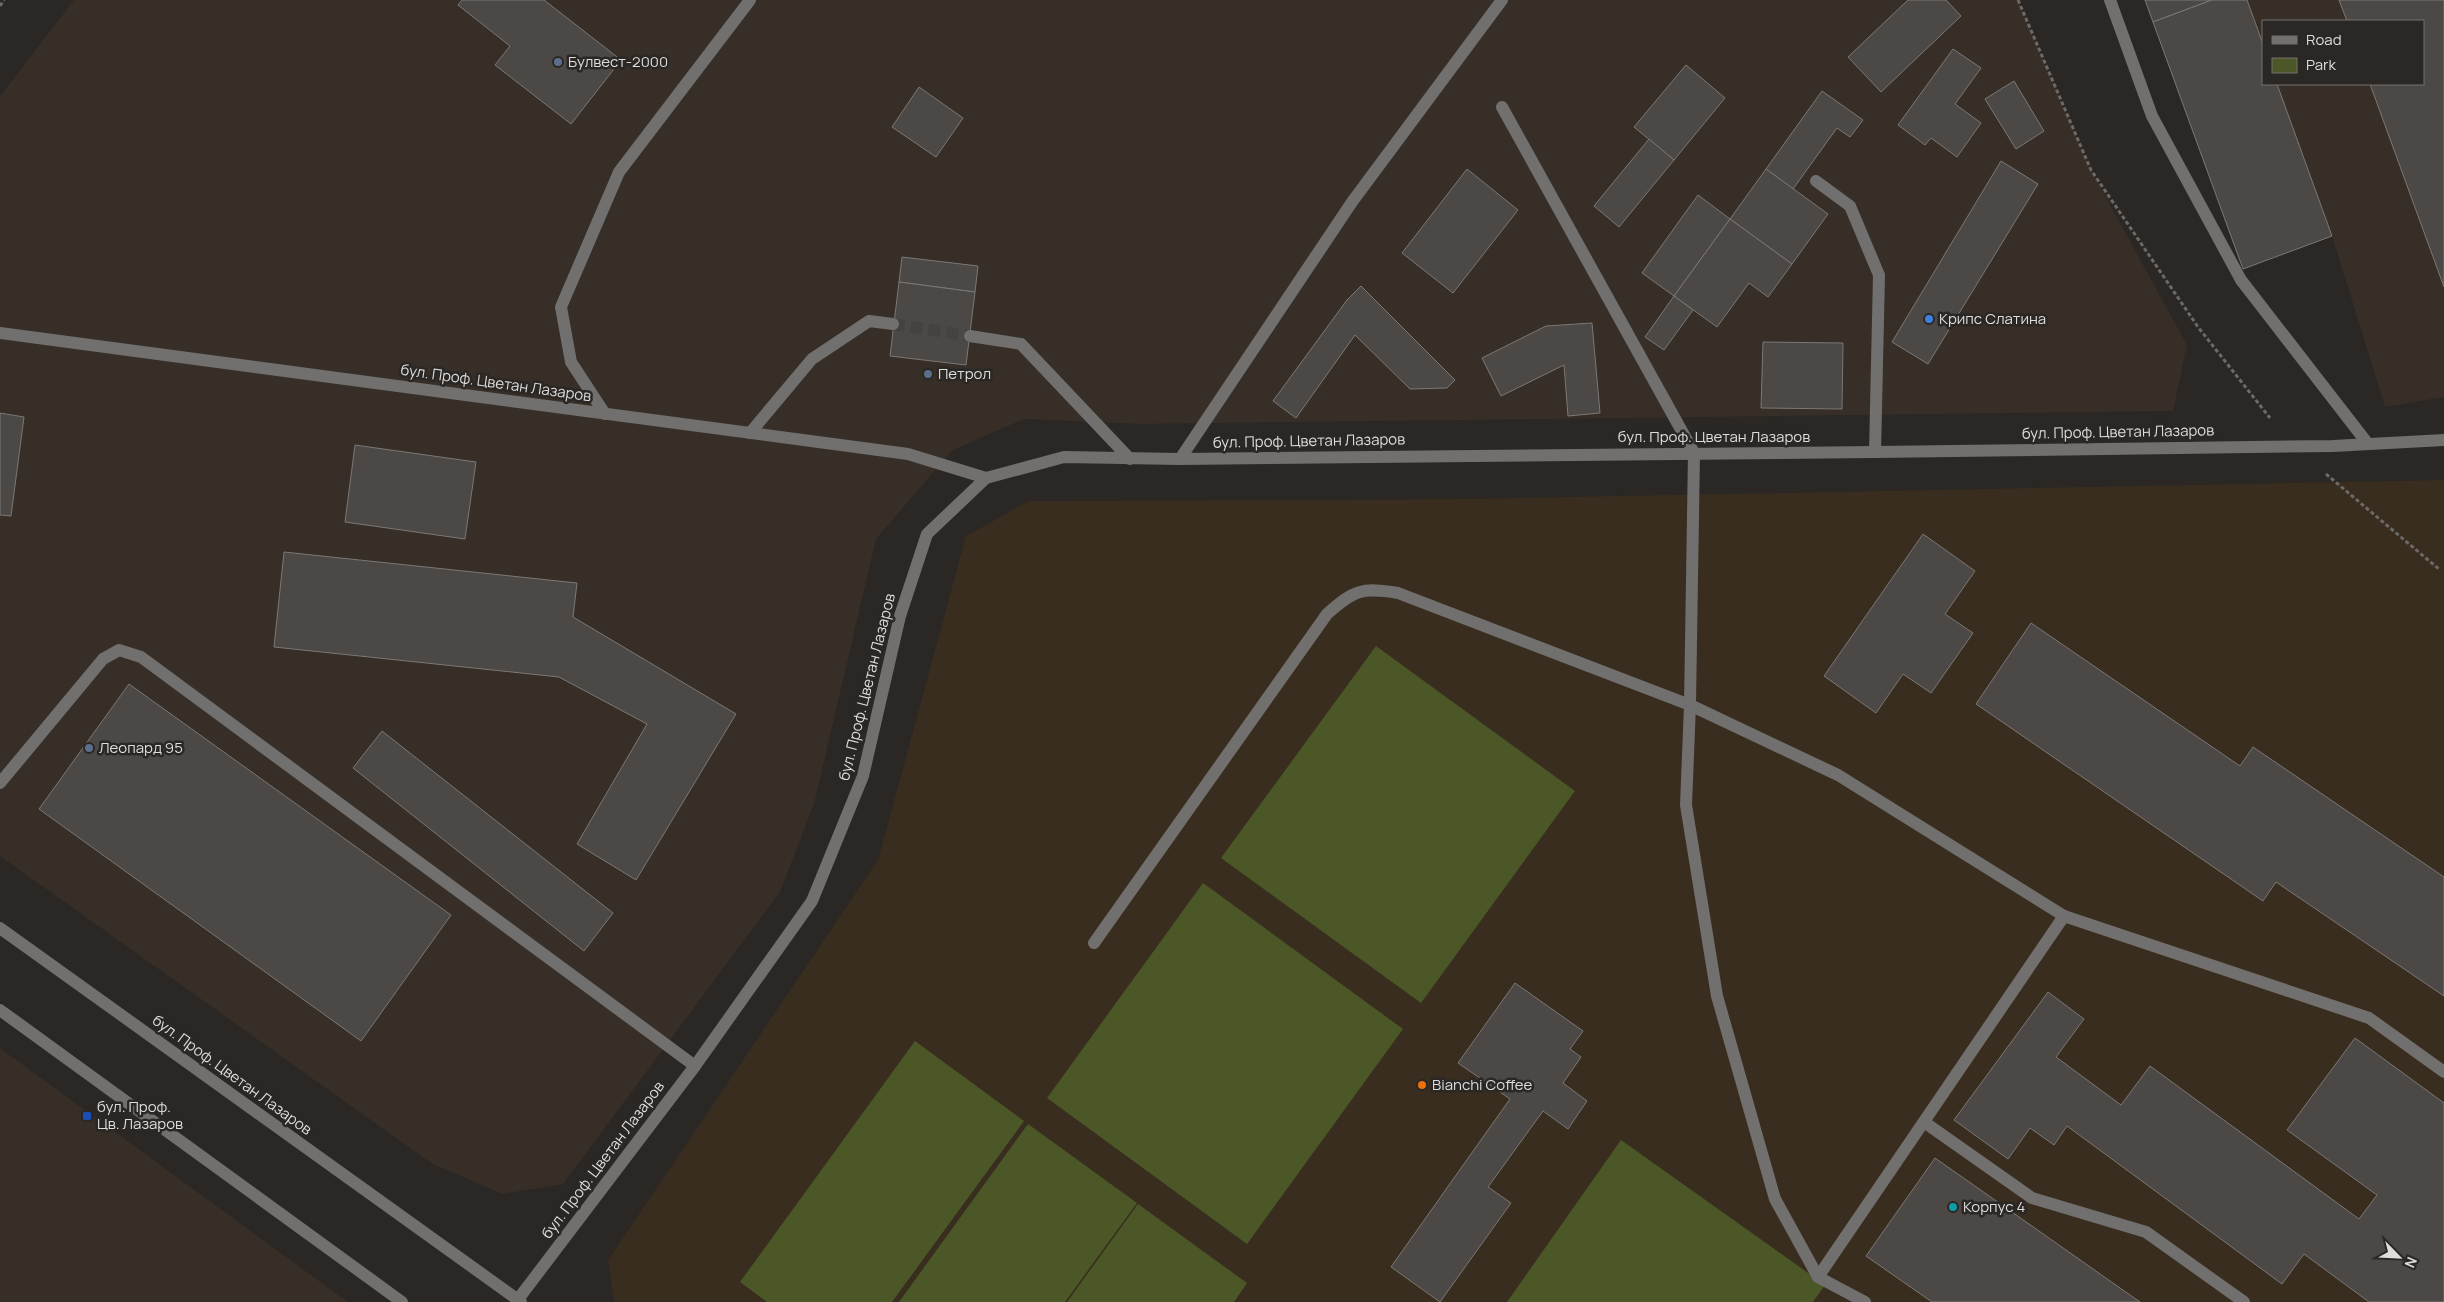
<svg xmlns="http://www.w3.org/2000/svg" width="2444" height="1302" viewBox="0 0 2444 1302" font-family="Manrope,sans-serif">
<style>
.built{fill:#362e27}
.education{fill:#382d1e}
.green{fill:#4c5727}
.building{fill:#4c4846;stroke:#7c7875}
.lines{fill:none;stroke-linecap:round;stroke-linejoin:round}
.minor-tunnel{stroke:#454240;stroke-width:12;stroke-dasharray:12 6;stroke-linecap:butt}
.path{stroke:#6c6967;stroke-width:3;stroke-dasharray:4 2.5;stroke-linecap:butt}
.minor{stroke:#71706e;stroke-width:12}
.service-dot{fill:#5c6f8a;stroke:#2a2724;stroke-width:2}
.shop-dot{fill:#3f7fe0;stroke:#2a2724;stroke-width:2}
.food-dot{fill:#e8710a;stroke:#2a2724;stroke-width:2}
.transit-dot{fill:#1a4fb4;stroke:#2a2724;stroke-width:2}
.culture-dot{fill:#0f9aa8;stroke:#2a2724;stroke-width:2}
.labels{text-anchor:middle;stroke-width:5;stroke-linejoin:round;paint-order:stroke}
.poi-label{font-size:15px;fill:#dfdddc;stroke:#2a2724;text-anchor:start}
.street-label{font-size:15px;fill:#dfdddc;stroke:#2a2724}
</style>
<rect width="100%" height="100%" fill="#2a2724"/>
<g class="built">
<path d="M74,0H2018L2091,170L2187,345L2173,411L1140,424L1024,419L953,450L876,539L814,804L780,892L563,1184L502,1194L431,1163L0,856V96Z"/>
<path d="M2247,0H2444V397L2385,407L2332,236L2277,84H2423V21H2263V44Z"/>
<path d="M0,1048L348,1302H0Z"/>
</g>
<path class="education" d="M2444,480V1302H614L608,1260L878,860L966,536L1029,501L1465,499Z"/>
<g class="green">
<path d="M1376,646L1575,791L1421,1003L1221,858Z"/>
<path d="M1203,883L1403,1029L1247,1244L1047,1098Z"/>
<path d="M915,1041L1024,1121L892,1302H767L740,1282Z"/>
<path d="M1028,1124L1137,1203L1065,1302H899Z"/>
<path d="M1621,1140L1825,1285L1813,1302H1507Z"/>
<path d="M1138,1204L1247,1283L1234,1302H1067Z"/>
</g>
<g class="building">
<path d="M462,0H544L621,60L571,124L495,65L510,46L458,5Z"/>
<path d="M1908,0H1946L1961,16L1881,92L1848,57Z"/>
<path d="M2145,0H2212L2153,22Z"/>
<path d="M2212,0H2247L2263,44V84H2277L2332,236L2243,269L2153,22Z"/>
<path d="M2339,0H2444V287L2370,84H2423V21H2347Z"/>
<path d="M1953,49L1981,68L1955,104L1981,123L1957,157L1931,138L1925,145L1898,125Z"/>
<path d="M1686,65L1725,98L1674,160L1634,127Z"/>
<path d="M2014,81L2044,131L2016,149L1985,99Z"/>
<path d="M919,87L963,118L936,157L892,127Z"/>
<path d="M1822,91L1863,120L1850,137L1837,128L1793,189L1766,169Z"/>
<path d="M1649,139L1674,160L1619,227L1594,206Z"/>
<path d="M2001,161L2038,184L1928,364L1892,342Z"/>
<path d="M1467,169L1518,210L1453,293L1402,253Z"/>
<path d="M1766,169L1828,214L1792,264L1730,219Z"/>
<path d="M1698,195L1730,219L1674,296L1642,273Z"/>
<path d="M1730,219L1792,264L1768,297L1749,283L1717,327L1674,296Z"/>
<path d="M902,257L978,266L975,292L899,282Z"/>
<path d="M899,282L975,292L966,365L890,356Z"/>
<path d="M1361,286L1455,380L1447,388L1410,389L1355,335L1296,418L1273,401L1347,300Z"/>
<path d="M1674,296L1693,310L1664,350L1645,337Z"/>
<path d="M1592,323L1600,413L1568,416L1564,365L1501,396L1482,358L1546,326Z"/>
<path d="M1763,342L1843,343L1842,409L1761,408Z"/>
<path d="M0,413L24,417L11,516L0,515Z"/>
<path d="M355,445L476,462L465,539L345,522Z"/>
<path d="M1923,534L1975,571L1945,614L1973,633L1931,693L1903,674L1876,713L1824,676Z"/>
<path d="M284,552L577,583L573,617L736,714L636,880L577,844L647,724L559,677L274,647Z"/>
<path d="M2031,623L2240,766L2253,747L2444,877V996L2276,882L2263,901L1976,704Z"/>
<path d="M129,684L451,915L361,1041L39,809Z"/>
<path d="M382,731L613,913L584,951L353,768Z"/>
<path d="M1515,983L1583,1031L1570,1049L1581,1057L1563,1083L1587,1101L1568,1129L1543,1111L1488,1187L1511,1203L1440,1302L1391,1267L1510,1099L1458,1063Z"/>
<path d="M2048,992L2084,1019L2056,1057L2121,1105L2150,1066L2359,1219L2377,1195L2287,1130L2355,1038L2444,1103V1302H2369L2304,1254L2282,1284L2067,1126L2054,1145L2030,1128L2008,1159L1954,1120Z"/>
<path d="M1935,1158L2140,1302H1932L1866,1256Z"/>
</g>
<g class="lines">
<path class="minor-tunnel" d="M893,324L970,336"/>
<g class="path">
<path d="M2018,0L2091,170L2198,327L2270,418"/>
<path d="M0,6L4,0"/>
<path d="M2326,474L2440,570"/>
</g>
<g class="minor">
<path d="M2110,0L2152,116L2241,280L2368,444"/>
<path d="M1502,107L1694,453L1690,705L1686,805L1717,996L1775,1199L1818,1277L1865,1302"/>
<path d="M1816,181L1850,206L1879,275L1875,452"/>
<path d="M0,333L908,454L986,478"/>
<path d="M970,336L1021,344L1130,459"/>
<path d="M605,414L571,362L561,307L619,172L750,0"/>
<path d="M750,433L812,359L869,321L893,324"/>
<path d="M1180,459L1352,202L1502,0"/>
<path d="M0,783L103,659L119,650L141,657L695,1066"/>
<path d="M0,928L521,1302"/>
<path d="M1094,943L1327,614C1354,590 1362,587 1398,593L1690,705L1838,775L2064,916L2369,1018L2444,1072"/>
<path d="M0,1010L402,1302"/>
<path d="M1924,1122L2032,1198L2146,1232L2244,1302"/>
<path d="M1818,1277L2064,916"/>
<path d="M516,1302L695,1066L812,901L863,776L900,616L927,534L986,478L1064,457L1180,459L1875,452L2333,446L2444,440"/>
</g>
</g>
<g class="service-dot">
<circle cx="558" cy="62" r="5"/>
<circle cx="928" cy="374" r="5"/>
<circle cx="89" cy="748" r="5"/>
</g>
<circle class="shop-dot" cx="1929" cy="319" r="5"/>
<circle class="food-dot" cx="1422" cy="1085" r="5"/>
<rect class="transit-dot" x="82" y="1111" width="10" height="10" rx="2.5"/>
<circle class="culture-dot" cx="1953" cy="1207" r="5"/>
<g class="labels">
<g class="poi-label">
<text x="568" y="67">Булвест-2000</text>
<text x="1939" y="324">Крипс Слатина</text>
<text x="938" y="379">Петрол</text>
<text x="99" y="753">Леопард 95</text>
<text x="1432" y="1090">Bianchi Coffee</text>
<text x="97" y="1112">бул. Проф.<tspan x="97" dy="17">Цв. Лазаров</tspan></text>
<text x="1963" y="1212">Корпус 4</text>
</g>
<g class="street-label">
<text transform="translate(496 383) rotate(8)" y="5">бул. Проф. Цветан Лазаров</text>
<text transform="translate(2118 432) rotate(-1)" y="5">бул. Проф. Цветан Лазаров</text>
<text x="1714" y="442">бул. Проф. Цветан Лазаров</text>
<text transform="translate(1309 441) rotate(-1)" y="5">бул. Проф. Цветан Лазаров</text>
<text transform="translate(867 687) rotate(-76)" y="5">бул. Проф. Цветан Лазаров</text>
<text transform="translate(232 1075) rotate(36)" y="5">бул. Проф. Цветан Лазаров</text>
<text transform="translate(603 1160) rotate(-53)" y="5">бул. Проф. Цветан Лазаров</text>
</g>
</g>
<rect x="2262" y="20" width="162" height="65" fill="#2a2724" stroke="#72706e"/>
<rect x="2272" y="36" width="25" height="8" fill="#71706e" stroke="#72706e"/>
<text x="2306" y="45" font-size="15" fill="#dfdddc">Road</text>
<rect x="2272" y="58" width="25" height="15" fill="#4c5727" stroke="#72706e"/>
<text x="2306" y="70" font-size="15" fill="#dfdddc">Park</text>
<g transform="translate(2399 1257) rotate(114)" stroke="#2a2724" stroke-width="4" paint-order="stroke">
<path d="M0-4L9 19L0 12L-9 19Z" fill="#dfdddc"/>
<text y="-8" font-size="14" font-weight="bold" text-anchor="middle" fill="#dfdddc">N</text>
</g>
</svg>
